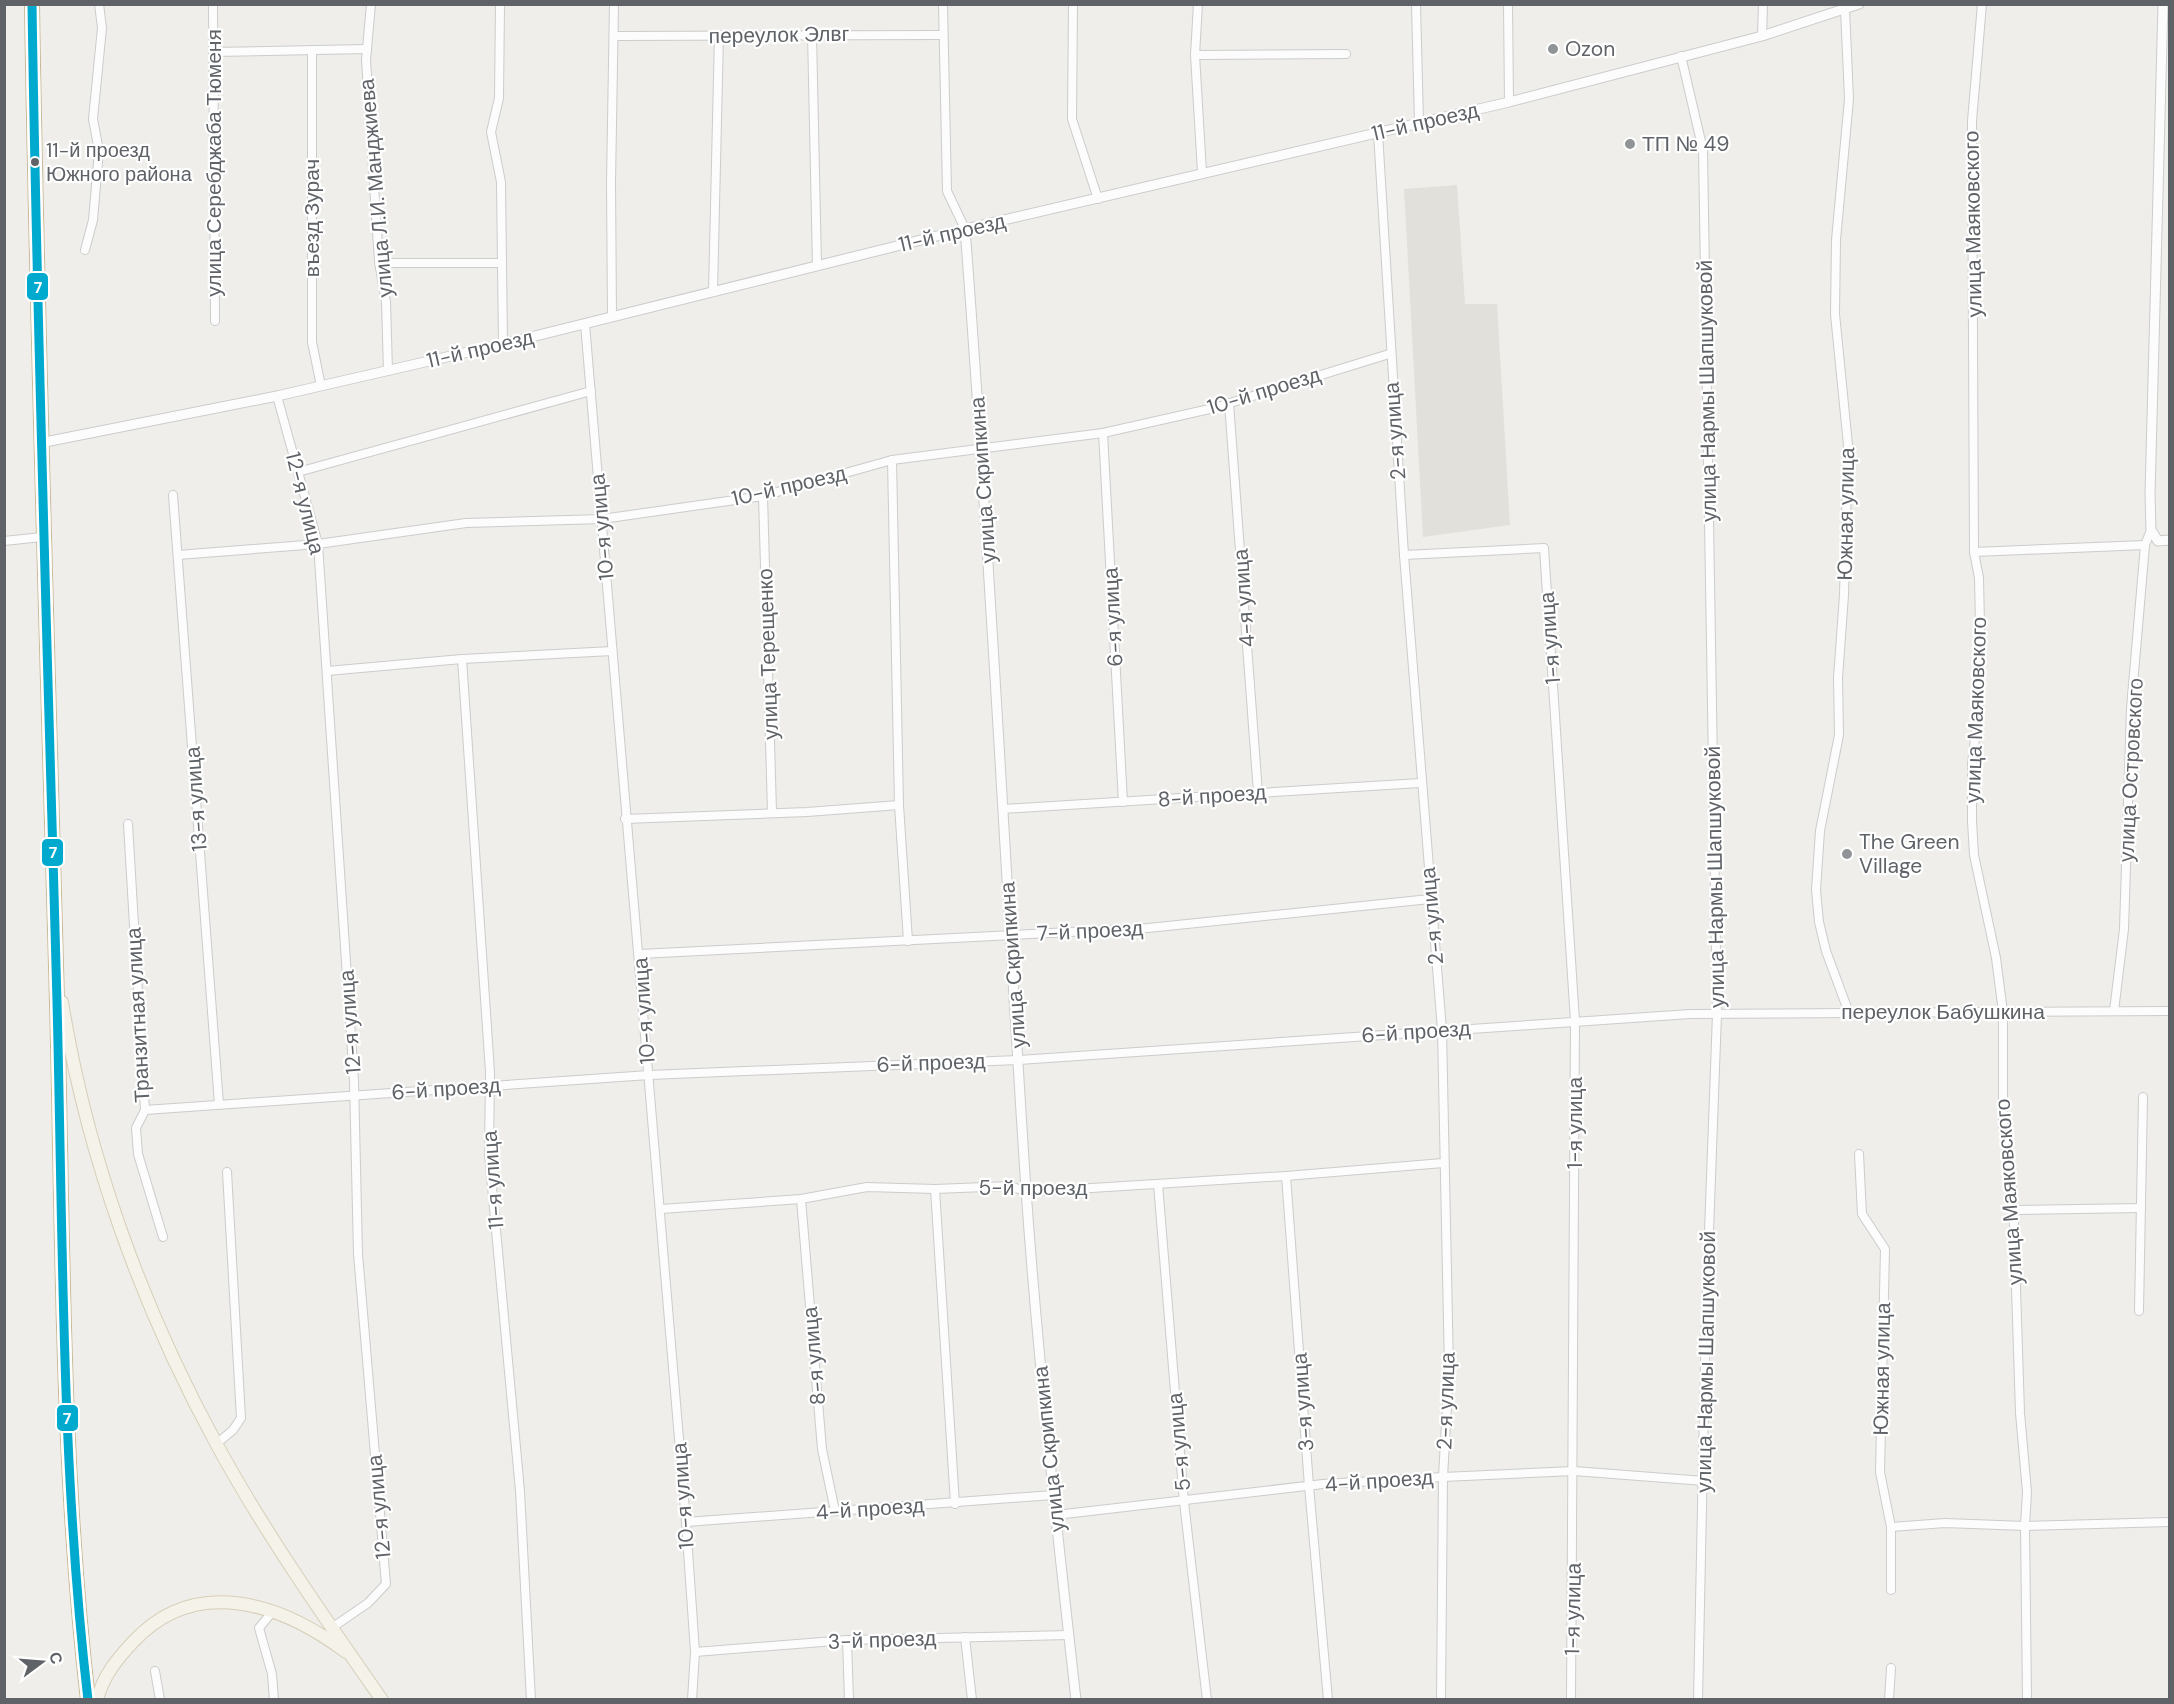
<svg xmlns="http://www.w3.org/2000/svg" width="2174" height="1704" viewBox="0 0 2174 1704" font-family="'DM Sans',sans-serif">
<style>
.education{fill:#e2e0da}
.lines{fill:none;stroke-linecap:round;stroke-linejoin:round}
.minor-casing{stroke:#cbcccc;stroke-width:10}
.tertiary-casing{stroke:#cbcccc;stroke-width:11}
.primary-casing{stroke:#d7ceb8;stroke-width:14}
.trunk-casing{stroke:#c8b996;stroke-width:16}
.minor{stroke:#fdfcfc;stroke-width:8}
.tertiary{stroke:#fdfcfc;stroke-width:9}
.primary{stroke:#f4f2e9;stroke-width:12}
.trunk{stroke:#f2f0e6;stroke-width:14}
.bus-1-casing{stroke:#fff;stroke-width:14}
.bus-1{stroke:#00a9ce;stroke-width:9}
.poi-dot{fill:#919496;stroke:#fff;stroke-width:2}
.bus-dot{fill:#5f6368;stroke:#fff;stroke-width:2}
.labels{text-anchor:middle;stroke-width:4.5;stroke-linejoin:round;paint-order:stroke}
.bus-label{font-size:20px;fill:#5f6368;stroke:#fff;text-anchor:start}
.street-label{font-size:21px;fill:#5f6368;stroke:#fff}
.poi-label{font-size:21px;fill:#5f6368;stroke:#fff;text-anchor:start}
.line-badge{stroke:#fff;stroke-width:2}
.badge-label{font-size:16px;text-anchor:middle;font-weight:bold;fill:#fff}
</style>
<rect width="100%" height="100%" fill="#efeeea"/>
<path class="education" d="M1457,185L1465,304H1497L1510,525L1423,537L1404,189Z"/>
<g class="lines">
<defs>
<g id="minor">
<path d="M213,4L215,321"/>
<path d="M371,4L366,60L379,262L386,302L388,371"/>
<path d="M500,4L499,98L491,132L501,182L503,344"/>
<path d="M943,4L947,191L965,229"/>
<path d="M1073,4L1072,119L1098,199"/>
<path d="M1198,4L1195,55L1202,172"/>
<path d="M1416,4L1419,123"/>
<path d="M1508,4L1509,102"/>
<path d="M1982,4L1972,121L1974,552L1979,578L1980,625L1979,705L1972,764V821L1974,855L1996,958L2003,1012V1125L2013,1194L2020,1413L2027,1492L2025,1526L2027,1700"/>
<path d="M1845,9L1849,99L1836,240L1835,314L1848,445L1844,595L1838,678L1839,735L1820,831L1816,890L1819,922L1826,951L1849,1013"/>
<path d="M812,33L817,266"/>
<path d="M615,36L942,35"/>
<path d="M1762,36L1763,4"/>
<path d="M312,50V342L321,386"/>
<path d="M213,52L367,49"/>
<path d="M1195,55L1346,54"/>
<path d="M1681,56L1703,150L1717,1014L1706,1313L1698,1700"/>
<path d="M1378,133L1404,555L1442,1030L1449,1370L1443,1477L1441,1700"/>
<path d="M85,250L93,220L99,151L93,119L102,28L99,4"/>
<path d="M379,263H502"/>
<path d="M713,292L719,35"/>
<path d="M612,317L611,182L614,4"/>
<path d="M585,324L686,1522L695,1652L692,1700"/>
<path d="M277,396L318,544L354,1081L358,1254L386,1584L368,1603L333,1627"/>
<path d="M1229,403L1258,793"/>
<path d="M1103,433L1123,802"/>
<path d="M892,460L899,805L908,941"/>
<path d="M298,472L591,391"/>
<path d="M173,495L219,1104"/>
<path d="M763,496L772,812"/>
<path d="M4,541L42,537"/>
<path d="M1974,552L2145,545"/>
<path d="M178,555L318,544L466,523L602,519L763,496L892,460L1103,433L1214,408L1389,354"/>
<path d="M1404,555L1544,548L1575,1021L1571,1700"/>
<path d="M462,659L490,1072L489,1154L520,1491L531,1700"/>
<path d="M327,671L462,659L612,651"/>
<path d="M1003,809L1420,783"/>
<path d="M625,819L807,812L899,805"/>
<path d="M128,824L145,1110L136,1128L138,1154L163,1237"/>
<path d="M640,954L1148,928L1430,899"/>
<path d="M2114,1011L2124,929L2131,708L2145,545L2151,530"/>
<path d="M145,1110L649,1075L1019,1060L1690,1014L2170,1011"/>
<path d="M1859,1154L1862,1214L1885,1249L1880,1472L1891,1527V1590"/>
<path d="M1286,1176L1309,1486L1328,1700"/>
<path d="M1158,1184L1184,1502L1207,1700"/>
<path d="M935,1189L955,1504"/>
<path d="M801,1199L822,1449L835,1511"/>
<path d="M661,1209L801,1199L867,1187L935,1189L1010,1186L1027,1192L1286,1176L1443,1163"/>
<path d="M2013,1210L2141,1208"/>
<path d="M2139,1311L2143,1097"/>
<path d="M216,1444L233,1430L241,1418L227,1172"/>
<path d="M1056,1515L1323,1484L1443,1477L1574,1471L1704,1481"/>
<path d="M686,1522L1053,1495"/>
<path d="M1891,1527L1945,1523L2025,1526L2170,1522"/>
<path d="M273,1611L259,1628L272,1674L274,1700"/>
<path d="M965,1637L972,1700"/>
<path d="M847,1640L849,1700"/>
<path d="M695,1652L847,1640L1069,1635"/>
<path d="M155,1671L160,1700"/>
<path d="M1889,1700L1891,1668"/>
</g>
<g id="tertiary">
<path d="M2163,4L2150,494L2151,530L2158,541L2170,540"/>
<path d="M965,229C990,549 1005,870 1026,1190C1038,1361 1057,1530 1076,1700"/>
<path d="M40,443L277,396L503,344L965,229L1509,102L1762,36L1859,4"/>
</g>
<g id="primary">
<path d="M62,1002C87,1156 142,1308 217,1445C265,1533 324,1617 382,1700"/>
<path d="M97,1700C103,1676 117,1659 133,1642C196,1574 282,1604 346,1652"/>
</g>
<path id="trunk" d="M32,4C37,337 48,669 57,1002C63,1234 61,1468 88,1700"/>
</defs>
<use href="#minor" class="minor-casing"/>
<use href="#tertiary" class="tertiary-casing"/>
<use href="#primary" class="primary-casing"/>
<use href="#trunk" class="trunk-casing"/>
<use href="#minor" class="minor"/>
<use href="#tertiary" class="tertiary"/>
<use href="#primary" class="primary"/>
<use href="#trunk" class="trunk"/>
<defs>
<path id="bus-1" d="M32,4C37,337 48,669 57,1002C63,1234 61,1468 88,1700"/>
</defs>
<use href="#bus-1" class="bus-1-casing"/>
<use href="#bus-1" class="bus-1"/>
</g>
<g class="poi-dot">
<circle cx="1553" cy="49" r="6"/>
<circle cx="1630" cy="144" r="6"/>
<circle cx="1847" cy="854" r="6"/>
</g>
<circle class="bus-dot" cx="35" cy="162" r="5"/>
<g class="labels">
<g class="bus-label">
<text x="46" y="157">11-й проезд<tspan x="46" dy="24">Южного района</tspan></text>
</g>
<g class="street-label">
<text transform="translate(779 35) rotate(-1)" y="7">переулок Элвг</text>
<text transform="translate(1425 122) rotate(-13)" y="7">11-й проезд</text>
<text transform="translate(214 163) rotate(-90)" y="7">улица Серебджаба Тюменя</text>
<text transform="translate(376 188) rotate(-95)" y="7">улица Л.И. Манджиева</text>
<text transform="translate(312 218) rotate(-90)" y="7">въезд Зурач</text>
<text transform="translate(1973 224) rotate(-91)" y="7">улица Маяковского</text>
<text transform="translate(952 233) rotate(-13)" y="7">11-й проезд</text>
<text transform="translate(480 349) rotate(-13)" y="7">11-й проезд</text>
<text transform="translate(1264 391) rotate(-17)" y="7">10-й проезд</text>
<text transform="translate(1707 391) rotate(-91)" y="7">улица Нармы Шапшуковой</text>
<text transform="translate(1395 431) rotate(-94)" y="7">2-я улица</text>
<text transform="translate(983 480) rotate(-94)" y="7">улица Скрипкина</text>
<text transform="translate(789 486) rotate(-13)" y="7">10-й проезд</text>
<text transform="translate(305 503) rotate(76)" y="7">12-я улица</text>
<text transform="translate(1846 514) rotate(-89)" y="7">Южная улица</text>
<text transform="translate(602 527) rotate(-95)" y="7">10-я улица</text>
<text transform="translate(1244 598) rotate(-94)" y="7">4-я улица</text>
<text transform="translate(1113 617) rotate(-93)" y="7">6-я улица</text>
<text transform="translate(1550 638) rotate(-94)" y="7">1-я улица</text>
<text transform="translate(768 654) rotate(-92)" y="7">улица Терещенко</text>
<text transform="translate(1976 710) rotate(-88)" y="7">улица Маяковского</text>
<text transform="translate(2131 770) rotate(-87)" y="7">улица Островского</text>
<text transform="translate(1212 796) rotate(-4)" y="7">8-й проезд</text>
<text transform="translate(196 799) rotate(-94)" y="7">13-я улица</text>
<text transform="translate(1715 877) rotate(-91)" y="7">улица Нармы Шапшуковой</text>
<text transform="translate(1432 916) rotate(-95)" y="7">2-я улица</text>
<text transform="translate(1090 931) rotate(-3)" y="7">7-й проезд</text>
<text transform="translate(1013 965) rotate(-94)" y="7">улица Скрипкина</text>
<text transform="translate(644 1011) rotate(-94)" y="7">10-я улица</text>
<text x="1943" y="1019">переулок Бабушкина</text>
<text transform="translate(138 1015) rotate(-93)" y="7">Транзитная улица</text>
<text transform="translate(350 1022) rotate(-94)" y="7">12-я улица</text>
<text transform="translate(1416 1032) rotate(-4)" y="7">6-й проезд</text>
<text transform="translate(931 1063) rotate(-2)" y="7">6-й проезд</text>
<text transform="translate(446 1089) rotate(-4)" y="7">6-й проезд</text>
<text transform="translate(1575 1123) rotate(-90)" y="7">1-я улица</text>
<text transform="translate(493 1180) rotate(-94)" y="7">11-я улица</text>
<text x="1033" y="1195">5-й проезд</text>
<text transform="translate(2009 1192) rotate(-94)" y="7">улица Маяковского</text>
<text transform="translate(814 1356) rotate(-95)" y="7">8-я улица</text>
<text transform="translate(1706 1362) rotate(-89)" y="7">улица Нармы Шапшуковой</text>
<text transform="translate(1882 1369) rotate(-89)" y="7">Южная улица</text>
<text transform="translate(1446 1401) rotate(-88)" y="7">2-я улица</text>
<text transform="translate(1303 1402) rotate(-94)" y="7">3-я улица</text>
<text transform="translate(1179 1442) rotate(-95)" y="7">5-я улица</text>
<text transform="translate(1049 1449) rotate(-96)" y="7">улица Скрипкина</text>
<text transform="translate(1379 1481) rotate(-4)" y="7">4-й проезд</text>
<text transform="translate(683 1496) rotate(-94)" y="7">10-я улица</text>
<text transform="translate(379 1507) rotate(-95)" y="7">12-я улица</text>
<text transform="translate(870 1509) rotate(-4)" y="7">4-й проезд</text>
<text transform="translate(1573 1609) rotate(-89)" y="7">1-я улица</text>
<text transform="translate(882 1640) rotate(-2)" y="7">3-й проезд</text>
</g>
<g class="poi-label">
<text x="1565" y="56">Ozon</text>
<text x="1642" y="151">ТП № 49</text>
<text x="1859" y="849">The Green<tspan x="1859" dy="24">Village</tspan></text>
</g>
</g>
<g class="line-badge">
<rect x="26" y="272" width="23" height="29" rx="6" fill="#00a9ce"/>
<rect x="41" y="838" width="23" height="29" rx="6" fill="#00a9ce"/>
<rect x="56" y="1404" width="23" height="28" rx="6" fill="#00a9ce"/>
</g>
<g class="badge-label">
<text x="38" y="293">7</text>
<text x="53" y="858">7</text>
<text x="67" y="1424">7</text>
</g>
<rect width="2174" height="1704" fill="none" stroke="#5f6368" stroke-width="12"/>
<g transform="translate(42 1662) rotate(74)" stroke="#ffffff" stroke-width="4.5" paint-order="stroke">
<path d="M0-4.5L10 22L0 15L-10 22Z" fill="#5f6368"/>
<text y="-9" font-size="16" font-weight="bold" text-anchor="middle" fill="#5f6368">С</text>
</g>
</svg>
